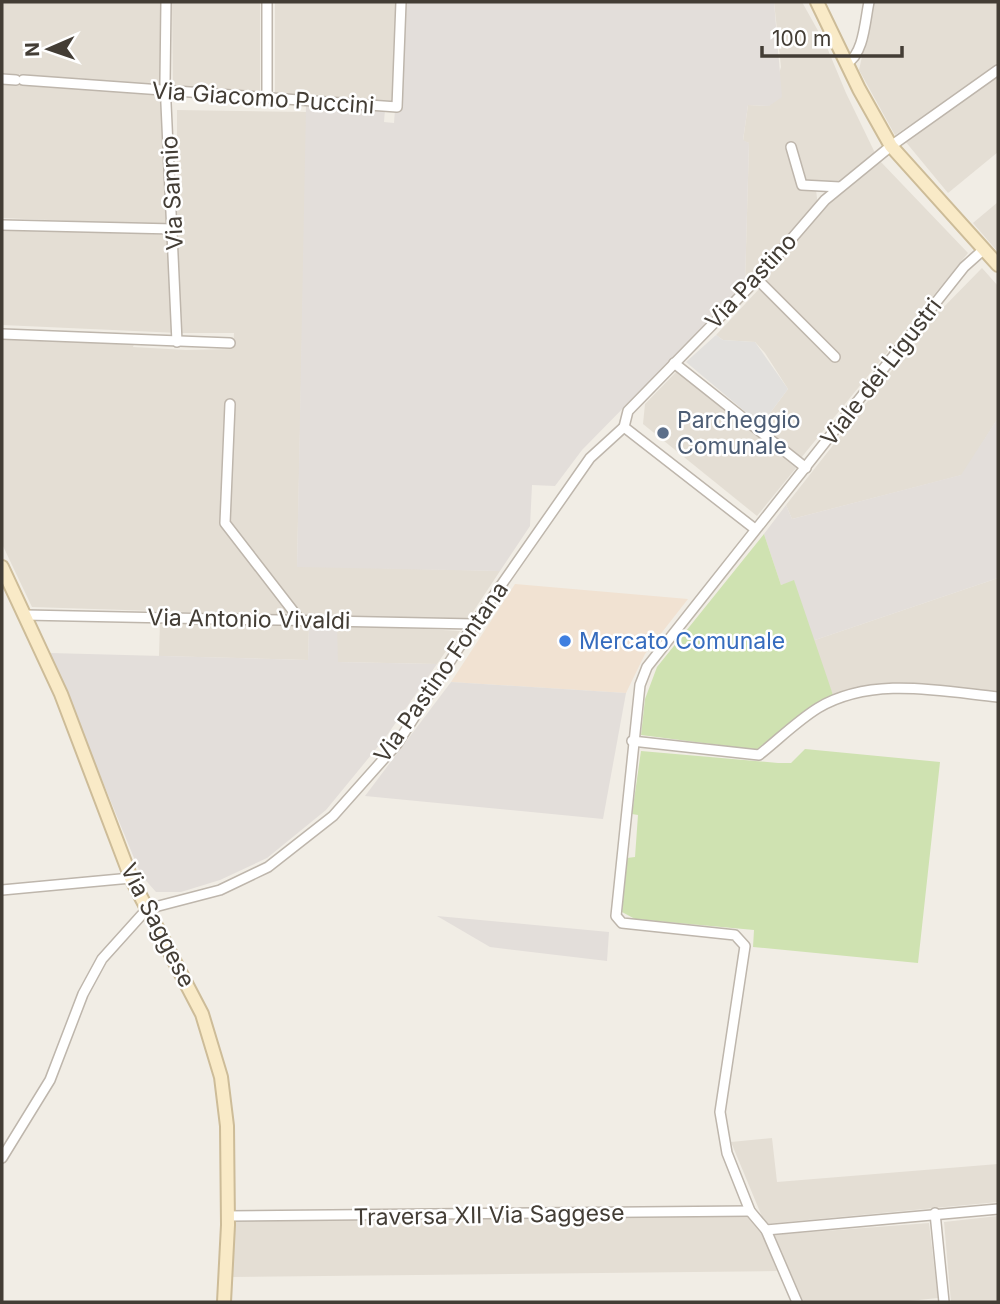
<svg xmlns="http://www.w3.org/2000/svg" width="1000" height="1304" viewBox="0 0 1000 1304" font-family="Inter,sans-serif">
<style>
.residential{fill:#e4ded4}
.commercial{fill:#f1e2d2}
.industrial{fill:#e3deda}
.green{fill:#cfe2b1}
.parking{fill:#e2e0dd}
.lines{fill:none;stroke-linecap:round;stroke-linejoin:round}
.minor-casing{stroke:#beb6ac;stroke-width:12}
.secondary-casing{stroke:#cdbc98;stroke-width:16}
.minor{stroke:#fff;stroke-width:9}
.secondary{stroke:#f9eac7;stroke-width:12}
.service-dot{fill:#5c6f8a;stroke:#fff;stroke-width:2.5}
.shop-dot{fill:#3f7fe0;stroke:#fff;stroke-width:2.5}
.labels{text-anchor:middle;stroke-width:5;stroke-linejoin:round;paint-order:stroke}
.street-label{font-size:23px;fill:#433d35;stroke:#fff}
.service-label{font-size:23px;fill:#4e5e75;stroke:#fff;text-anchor:start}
.shop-label{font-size:23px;fill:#366cbe;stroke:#fff;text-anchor:start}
</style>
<rect width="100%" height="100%" fill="#f1ede5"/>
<g class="residential">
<path d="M2,2H160L161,87L2,73Z"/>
<path d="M172,2H260V94L173,89Z"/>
<path d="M275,2H398L394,104L275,96Z"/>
<path d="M774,2H802L826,45L846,93L876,155L843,182H805L798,153L792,142L788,143L799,190H816L818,206L745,284L749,143L743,141L748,105L769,106L781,67Z"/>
<path d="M874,2H998V67L895,135L859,70Z"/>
<path d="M998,73V152L948,193L905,141Z"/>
<path d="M2,83L163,95L166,225L2,218Z"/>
<path d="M177,110L307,112L297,566L500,571L467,621L32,607L2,544V337L134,344L133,347L186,350L233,349L234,333H182L177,251Z"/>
<path d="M880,161L968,253L801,458L761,425L788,389L765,353L755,342L723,340L716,335L759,289L833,358L762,279L828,199Z"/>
<path d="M998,202V252L973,223Z"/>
<path d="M2,229L174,235L179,333L2,325Z"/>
<path d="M982,268L998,286V418L962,475L792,519L786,505L934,317Z"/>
<path d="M677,371L796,468L757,516L643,424L645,404Z"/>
<path d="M998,578V694L911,685L834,698L812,641Z"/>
<path d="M160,622L309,626L308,660L159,656Z"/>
<path d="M337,626L407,628L460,631L437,664L337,662Z"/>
<path d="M772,1138L777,1182L998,1164V1202L765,1224L731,1142Z"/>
<path d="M742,1207L762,1231L777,1271L231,1277L234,1211Z"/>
<path d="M998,1216V1302H951L944,1222Z"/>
<path d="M929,1223L938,1298L899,1302H800L773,1235Z"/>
</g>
<path class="commercial" d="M515,584L688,599L645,654L626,693L451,682Z"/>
<g class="industrial">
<path d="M403,2H774L782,97L769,106L748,105L743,140L749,143L745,284L582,450L555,486L532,485L530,526L500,571L297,567L306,106L385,109L384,122L394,123Z"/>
<path d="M998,418V578L812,641L794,581L781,585L764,534L786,505L792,519L961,475Z"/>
<path d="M309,626H337L338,662L437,664L385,738L326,810L267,858L220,880L181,892H156L141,875L50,653L308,660Z"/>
<path d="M451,682L626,693L603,819L365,796Z"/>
<path d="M437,916L609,932L607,961L490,947Z"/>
</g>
<g class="green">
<path d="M764,534L781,585L794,580L834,698L811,708L758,750L641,735L645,699L657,667Z"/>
<path d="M805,749L940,762L918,963L753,947L754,930L635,919L622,912L627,858L635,857L638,815L632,814L641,751L778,763H791Z"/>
</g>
<path class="parking" d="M716,335L723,340L755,342L788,389L761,425L686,362Z"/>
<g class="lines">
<defs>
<g id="minor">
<path d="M166,2L165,82L177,342"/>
<path d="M847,63C864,54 865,20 869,2"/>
<path d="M2,79L16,80"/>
<path d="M23,80L397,107L401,2"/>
<path d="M267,98V2"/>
<path d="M791,147L802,185L840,187"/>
<path d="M2,225L174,229"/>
<path d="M757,279L835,357"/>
<path d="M2,334L230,343"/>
<path d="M674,363L806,468"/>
<path d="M230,404L225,523L300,620"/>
<path d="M624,427L628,411L757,279L825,200L891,146L998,70"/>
<path d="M624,427L755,529"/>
<path d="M25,615L474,624"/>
<path d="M632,741L759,755C778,740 797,721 818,708C872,676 940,691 998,697"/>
<path d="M2,890L131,878"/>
<path d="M2,1158L50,1080L83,994L102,959L147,909L220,890L268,867L333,816L397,744L474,624L590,458L624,427"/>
<path d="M935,1213L944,1302"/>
<path d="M228,1216L750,1211"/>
<path d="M766,1230L998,1209"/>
<path d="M797,1302L766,1230L750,1211L727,1153L720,1112L745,946L735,935L622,923L616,916L640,685L647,667L964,267L983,250"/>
</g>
<g id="secondary">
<path d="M817,2L859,89L891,146L998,265"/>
<path d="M2,567L61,694L131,878L202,1014L221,1077L227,1126L228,1225L224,1302"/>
</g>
</defs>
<use href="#minor" class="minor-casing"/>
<use href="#secondary" class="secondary-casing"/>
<use href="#minor" class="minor"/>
<use href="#secondary" class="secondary"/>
</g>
<circle class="service-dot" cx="663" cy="433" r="7"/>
<circle class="shop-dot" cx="565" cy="641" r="7"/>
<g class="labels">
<g class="street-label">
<text transform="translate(263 98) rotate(4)" y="8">Via Giacomo Puccini</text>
<text transform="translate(172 193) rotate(-93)" y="8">Via Sannio</text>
<text transform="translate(751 281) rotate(-47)" y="8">Via Pastino</text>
<text transform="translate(881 372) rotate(-52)" y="8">Viale dei Ligustri</text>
<text transform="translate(249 619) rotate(1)" y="8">Via Antonio Vivaldi</text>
<text transform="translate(441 672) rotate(-55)" y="8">Via Pastino Fontana</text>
<text transform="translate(158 925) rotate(63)" y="8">Via Saggese</text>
<text transform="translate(489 1215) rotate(-1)" y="8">Traversa XII Via Saggese</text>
</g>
<g class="service-label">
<text x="677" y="428">Parcheggio<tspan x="677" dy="26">Comunale</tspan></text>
</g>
<g class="shop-label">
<text x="579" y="649">Mercato Comunale</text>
</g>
</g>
<rect width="1000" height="1304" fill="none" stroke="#433d35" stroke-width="7"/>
<g transform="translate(49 49) rotate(268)" stroke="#ffffff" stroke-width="5" paint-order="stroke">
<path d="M0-5L12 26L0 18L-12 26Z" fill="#433d35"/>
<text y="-10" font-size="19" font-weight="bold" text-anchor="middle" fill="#433d35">N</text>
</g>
<path d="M762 46v10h140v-10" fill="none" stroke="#433d35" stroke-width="3.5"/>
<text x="772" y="46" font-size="21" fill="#433d35" stroke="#ffffff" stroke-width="5" paint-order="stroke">100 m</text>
</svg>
